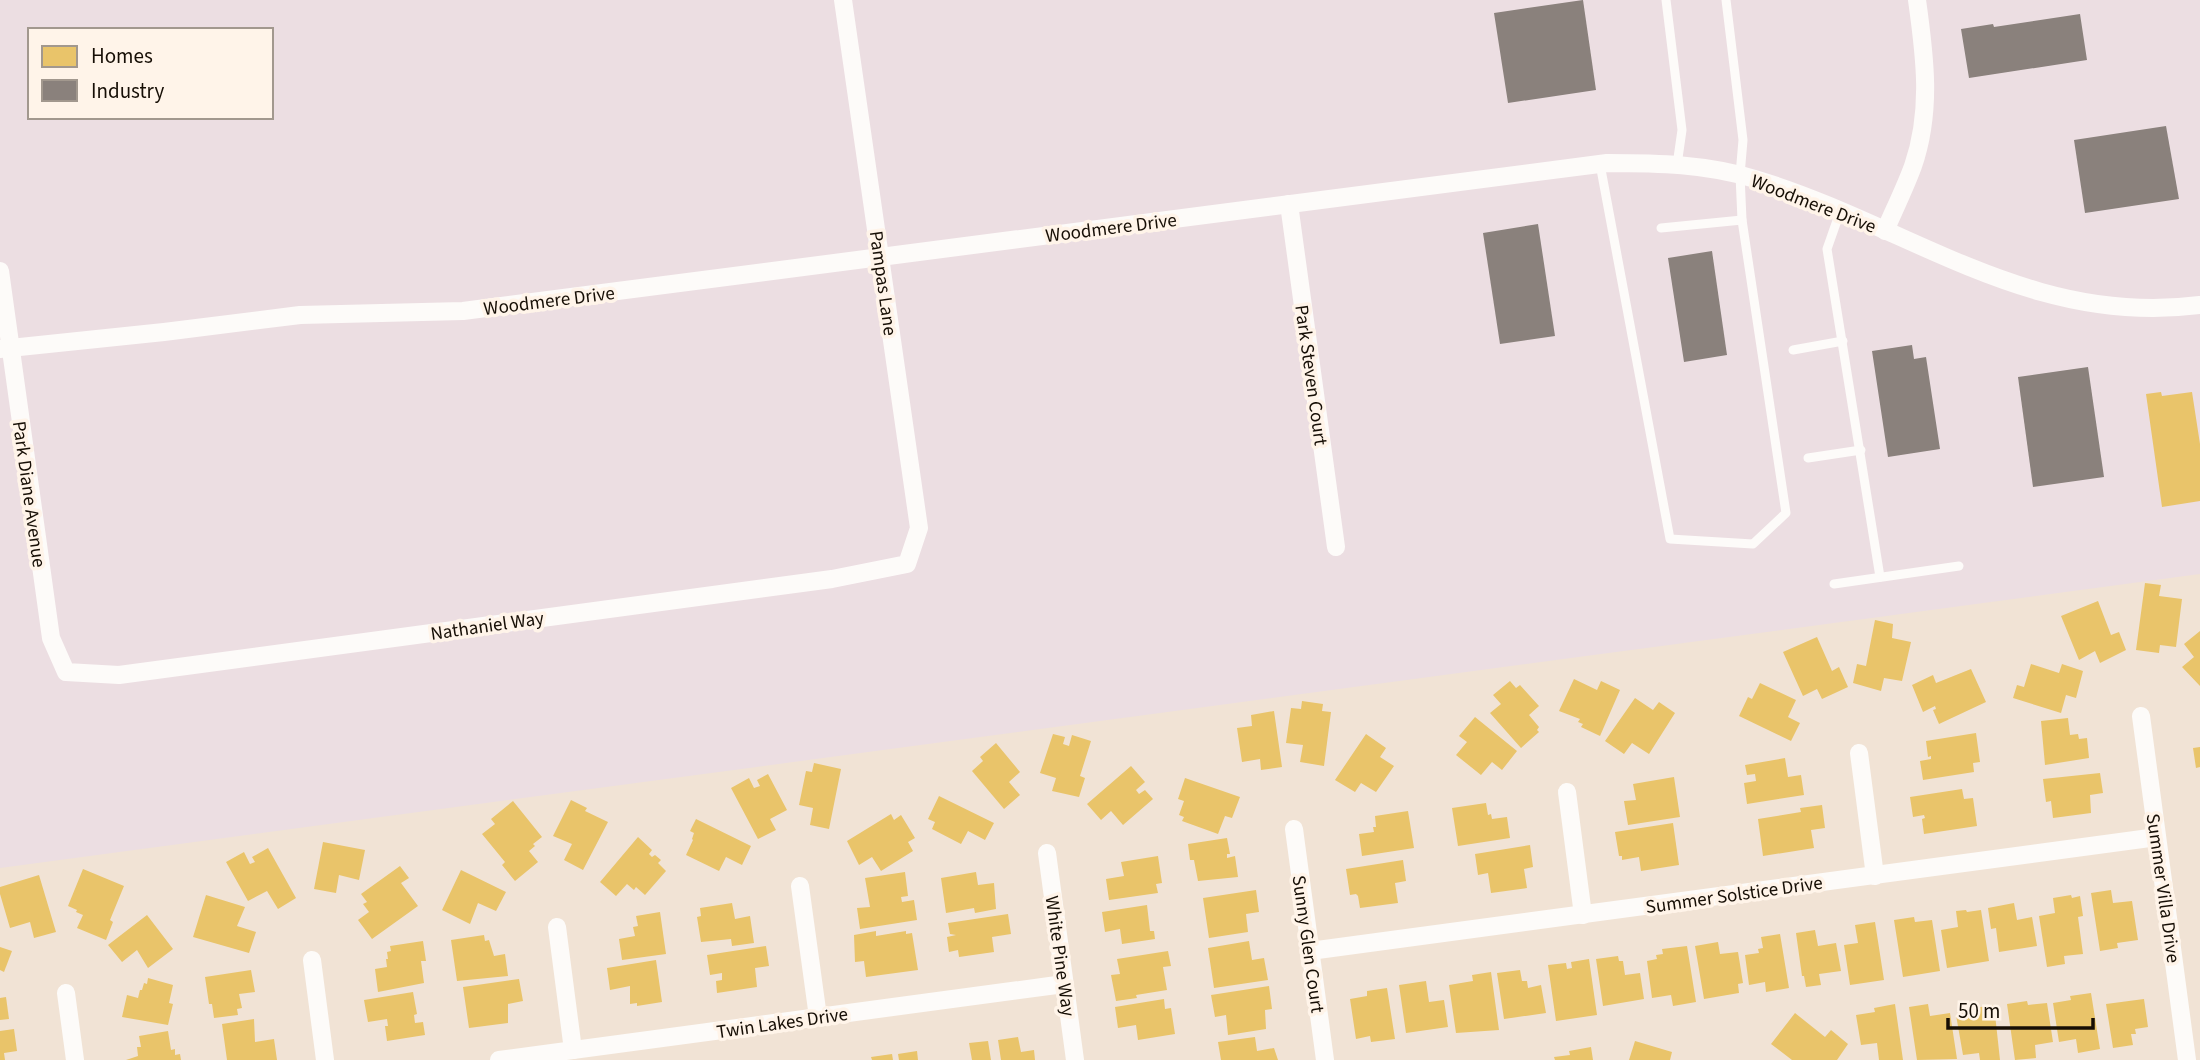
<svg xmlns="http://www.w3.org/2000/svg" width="2200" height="1060" viewBox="0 0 2200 1060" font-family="'Source Sans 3',sans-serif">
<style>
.industrial{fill:#ecdee2;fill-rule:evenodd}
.homes{fill:#e9c46a}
.industry{fill:#8a817c}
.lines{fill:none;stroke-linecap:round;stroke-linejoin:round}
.lane{stroke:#fdfbf9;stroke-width:9}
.street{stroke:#fdfbf9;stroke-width:18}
.labels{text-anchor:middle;stroke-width:7;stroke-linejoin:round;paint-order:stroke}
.street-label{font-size:19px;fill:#160e05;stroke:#fff4e9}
</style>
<rect width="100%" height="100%" fill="#f1e3d5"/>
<path class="industrial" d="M0,0H2200V574L0,868ZM30,30H271V117H30Z"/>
<g class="homes">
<path d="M2161,392L2162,396L2192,392L2200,444V501L2162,507L2146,394Z"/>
<path d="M2145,583L2161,585L2159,596L2182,599L2176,647L2160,645L2159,653L2136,650Z"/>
<path d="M2098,601L2111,635L2119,632L2126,650L2100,663L2095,651L2079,660L2061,616Z"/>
<path d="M1875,620L1893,624L1892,638L1911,642L1902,681L1884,678L1881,691L1853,683L1857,664L1866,666Z"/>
<path d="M2200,631V686L2182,667L2194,657L2184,644Z"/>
<path d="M1817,637L1832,671L1839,667L1848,687L1822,699L1817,689L1803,696L1783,652Z"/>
<path d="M2031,664L2059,673L2062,664L2083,671L2076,698L2066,695L2061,713L2013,698L2017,685L2024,687Z"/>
<path d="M1971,669L1986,702L1939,724L1933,710L1936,709L1935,706L1923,712L1912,685L1933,675L1936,683Z"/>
<path d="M1574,679L1597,690L1601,681L1620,690L1600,736L1581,727L1583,724L1578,722L1580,719L1559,711Z"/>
<path d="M1510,681L1516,688L1520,685L1539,706L1529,715L1539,727L1537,730L1539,732L1521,748L1490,713L1501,704L1493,695Z"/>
<path d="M1760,683L1796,700L1788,717L1800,723L1791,741L1739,716L1748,697L1752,699Z"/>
<path d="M1635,698L1653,710L1659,702L1675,713L1649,754L1632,743L1624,754L1605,741Z"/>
<path d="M1302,701L1323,704L1322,711L1331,712L1324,766L1300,762L1303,745L1286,743L1291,708L1301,709Z"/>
<path d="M1274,711L1282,767L1261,770L1260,759L1242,762L1237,728L1252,726L1251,715Z"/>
<path d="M1475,717L1517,751L1502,770L1492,762L1481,775L1456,755L1467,742L1459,736Z"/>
<path d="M2068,718L2070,735L2078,734L2079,739L2087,738L2089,758L2045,765L2041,721Z"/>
<path d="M1976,733L1980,762L1973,763L1974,772L1923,780L1920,761L1931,759V756L1928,757L1926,741Z"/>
<path d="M1053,734L1065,737L1063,744L1069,746L1072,735L1091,741L1080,776L1085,778L1079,797L1052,791L1056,778L1040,773Z"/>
<path d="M1366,734L1386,748L1380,757L1394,766L1376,792L1361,783L1355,792L1335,780Z"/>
<path d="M996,743L1020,772L1009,782L1020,795L1004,809L972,771L983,761L980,757Z"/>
<path d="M2200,747V767L2196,768L2193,748Z"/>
<path d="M1785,758L1788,777L1801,775L1804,795L1747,804L1744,783L1756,781L1755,774L1747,775L1745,765Z"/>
<path d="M814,763L841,769L829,829L810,825L813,808L799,805L806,771L812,772Z"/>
<path d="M1131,766L1145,782L1136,790L1139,794L1145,790L1153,799L1123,825L1111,811L1101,820L1087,804Z"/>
<path d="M2100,773L2103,793L2090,795L2091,813L2053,818L2051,801L2046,802L2043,779Z"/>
<path d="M768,774L787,810L770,819L776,830L758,839L731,788L749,778L754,788L760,786L757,780Z"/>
<path d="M1674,777L1680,817L1628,825L1624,801L1636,800L1633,784Z"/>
<path d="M1185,778L1240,797L1232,818L1225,816L1218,834L1182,821L1184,817L1179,815L1184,801L1178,799Z"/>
<path d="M1962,789L1964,799L1973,798L1977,826L1924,834L1922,819L1925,818L1924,815L1913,817L1910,797Z"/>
<path d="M939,796L994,823L985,840L968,831L961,844L932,829L935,822L928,819Z"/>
<path d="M571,800L587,808L585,811L608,822L583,870L564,860L572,844L553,836Z"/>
<path d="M513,801L542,837L533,844L535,846L529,851L538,862L515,881L502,865L505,862L482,834L495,824L491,819Z"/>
<path d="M1486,803L1488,815L1491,814L1492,819L1507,817L1510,838L1458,846L1452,808Z"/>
<path d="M1822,805L1825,828L1811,830L1814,848L1763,856L1758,819L1801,812L1800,808Z"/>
<path d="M1408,811L1414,848L1362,856L1359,834L1374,832L1373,827H1376L1375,816Z"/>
<path d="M891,814L894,820L901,815L915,838L908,842L913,851L881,871L872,857L859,865L847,841Z"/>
<path d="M696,819L751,846L742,865L726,857L719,871L686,855L693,840L692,839L694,833L690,831Z"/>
<path d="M1673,823L1679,865L1641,871L1639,857L1622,860V856H1619L1615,832Z"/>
<path d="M638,837L652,850L649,854L652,857L655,855L661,860L658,863L666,871L645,895L636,887L634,890L627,884L616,896L600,882Z"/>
<path d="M1227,838L1230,854H1227V858L1235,856L1238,877L1198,881L1194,860H1190L1188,844Z"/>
<path d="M323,842L365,850L359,880L339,875L336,893L314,889Z"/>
<path d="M1530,845L1533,867L1524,869L1527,888L1491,893L1488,873L1478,875L1475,854Z"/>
<path d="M268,848L296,898L278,909L267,891L248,901L226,862L244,852L250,864L255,862L252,857Z"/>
<path d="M1158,856L1162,883L1156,884L1158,893L1109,900L1106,879L1124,876L1121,862Z"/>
<path d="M1403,860L1406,881L1395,883L1398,903L1360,908L1358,896L1356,894L1350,895L1346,869Z"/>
<path d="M400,866L409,878L401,883L418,906L372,939L358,920L369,912L363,904L367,902L361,894Z"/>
<path d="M83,869L124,886L110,920L113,922L106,940L77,928L83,915L76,912L77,910L68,906Z"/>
<path d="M461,870L506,892L496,911L478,903L470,924L442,910Z"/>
<path d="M905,872L908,896L901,897L902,902L914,900L917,920L860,929L857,908L870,907L865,878Z"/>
<path d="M976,872L978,885L994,883L996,909L975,913L974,908L946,913L941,878Z"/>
<path d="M39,875L56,932L34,938L30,922L10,928L0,894V887Z"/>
<path d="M1256,890L1259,912L1246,914L1248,932L1209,938L1203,898Z"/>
<path d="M2111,890L2113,903L2132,901L2138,940L2117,943L2118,948L2100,951L2091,893Z"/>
<path d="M206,895L245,907L237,926L256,932L249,953L193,937Z"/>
<path d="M2071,895L2072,898L2080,896L2083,916L2078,917L2083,954L2064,956L2065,964L2047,967L2039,916L2055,913L2053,898Z"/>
<path d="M732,903L735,919L750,916L754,943L732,946L731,939L701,942L697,917L701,916L700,908Z"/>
<path d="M2014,903L2017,920L2032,917L2037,946L1999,952L1996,928L1991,929L1988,908Z"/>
<path d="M1147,905L1150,931H1154L1155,939L1122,944L1120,929L1105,932L1102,912Z"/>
<path d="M1966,910L1967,912L1981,910L1989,961L1947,968L1941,930L1958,927L1956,911Z"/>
<path d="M660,912L666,954L622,960L619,939L635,936L633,927L638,926L636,916Z"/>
<path d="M1008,914L1011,934L992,937L994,952L959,957L958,950L949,952L947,937L956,935L950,934L948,923Z"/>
<path d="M147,915L173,949L148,968L137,950L122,962L108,945Z"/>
<path d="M1914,917L1915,922L1932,920L1940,971L1903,977L1894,920Z"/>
<path d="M1875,922L1884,980L1850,985L1844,945L1858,943L1855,925Z"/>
<path d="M1815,930L1818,946L1836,943L1841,971L1819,974L1821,985L1806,987L1804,976H1802L1796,933Z"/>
<path d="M876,931V936L906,931V934L912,933L918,970L866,977L864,961L855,962L854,935Z"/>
<path d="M1780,934L1789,988L1766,992L1765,982L1749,985L1745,955L1759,953L1758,949L1763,948L1761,937Z"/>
<path d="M484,935L485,941L489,940L494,956L505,954L508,976L457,981L451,940Z"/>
<path d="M423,941L426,961H421L424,983L378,992L375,969L387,967L386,959H388L387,952L391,951L390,946Z"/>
<path d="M1249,941L1252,960L1264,958L1268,980L1214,988L1208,948Z"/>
<path d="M1718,942L1720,954L1738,952L1743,983L1738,984L1739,993L1704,999L1695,946Z"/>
<path d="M766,946L769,966L755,968L757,987L717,993L716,981L722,980V973L710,975L707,955Z"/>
<path d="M1687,946L1696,1002L1673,1006L1671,995L1652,998L1647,961L1657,959L1656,955L1663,954L1662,949Z"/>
<path d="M0,947L12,951L4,972L0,970Z"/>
<path d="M1168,951L1171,966L1163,967L1167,990L1136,995L1137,998L1116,1001L1111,975L1120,974L1117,959Z"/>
<path d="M1618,956L1619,961H1623L1625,975L1640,973L1644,999L1603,1006L1596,959Z"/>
<path d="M1589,959L1597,1015L1556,1021L1548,965L1566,963L1567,969L1572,968L1571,962Z"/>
<path d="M656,960L662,1002L637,1006V1003L630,1004V986L610,990L607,968Z"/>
<path d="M251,970L255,992L239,994L242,1008L237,1009L238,1015L214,1018L212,1004H209L205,977Z"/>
<path d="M1520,970L1522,981H1527L1528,988L1541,985L1546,1013L1504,1019L1497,973Z"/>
<path d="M1491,972L1499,1030L1456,1033L1449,985L1473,981L1472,975Z"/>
<path d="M148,978L173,985L169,1003L173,1004L168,1025L122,1017L127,995L138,998L140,990H142L144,983L147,984Z"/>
<path d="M519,979L523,1001L508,1004V1023L469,1028L463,987Z"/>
<path d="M1426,981L1429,1002L1444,1000L1448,1027L1406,1033L1399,985Z"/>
<path d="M1269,986L1272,1009L1265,1010L1266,1029L1228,1035L1226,1015L1215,1017L1211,995Z"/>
<path d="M1387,988L1395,1039L1371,1042L1370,1036L1356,1039L1350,999L1367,996V991Z"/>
<path d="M413,992L417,1014L414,1015L415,1023L423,1022L425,1035L387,1041L385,1026H388L387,1019L368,1022L364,1000Z"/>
<path d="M2091,993L2100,1049L2078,1053L2076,1039L2059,1042L2053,1003L2071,1000L2070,996Z"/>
<path d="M6,997L9,1019L0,1020V998Z"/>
<path d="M1164,999L1165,1009L1171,1008L1175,1034L1138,1040L1136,1025L1118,1028L1115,1007Z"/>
<path d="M2144,999L2148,1027L2135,1029L2136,1034H2131L2133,1045L2113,1048L2106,1004Z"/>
<path d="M2027,1001L2028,1005L2047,1003L2053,1042L2035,1045L2036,1058L2015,1060L2007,1004Z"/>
<path d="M1895,1004L1903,1060H1879L1877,1043L1861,1045L1856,1015L1875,1012L1874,1008Z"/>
<path d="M1928,1004L1930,1016L1950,1013L1957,1059L1917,1060L1909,1007Z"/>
<path d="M1994,1005L2000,1060H1980L1979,1053L1963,1055L1956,1015L1974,1012V1008Z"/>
<path d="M1795,1013L1825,1037L1831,1030L1848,1044L1837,1060H1792L1771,1044Z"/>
<path d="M254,1019L255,1042L274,1039L277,1060H227L222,1024Z"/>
<path d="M14,1029L17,1051L4,1053L5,1060H0V1031Z"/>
<path d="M168,1031L171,1050L175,1049V1055L180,1054L181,1060H126L138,1056L137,1047H141L139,1036Z"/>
<path d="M1018,1037L1021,1052L1034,1050L1035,1060H1001L998,1040Z"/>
<path d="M1255,1037L1257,1051L1274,1048L1278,1060H1221L1218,1042Z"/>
<path d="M988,1041L991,1060H972L969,1043Z"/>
<path d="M1635,1041L1672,1052L1670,1060H1629Z"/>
<path d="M1591,1047L1593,1060H1555L1554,1057L1570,1055L1569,1051Z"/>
<path d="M917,1051L918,1060H899L898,1054Z"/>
<path d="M892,1054L893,1060H872L871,1057Z"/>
</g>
<g class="industry">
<path d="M1583,0L1596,90L1508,103L1494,13Z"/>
<path d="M2080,14L2087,60L1969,78L1961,29L1993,24L1994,27Z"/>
<path d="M2166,126L2179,199L2085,213L2074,140Z"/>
<path d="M1538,224L1555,336L1500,344L1483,233Z"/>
<path d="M1712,251L1727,355L1684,362L1668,258Z"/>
<path d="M1912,345L1914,359L1926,357L1940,449L1888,457L1872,351Z"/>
<path d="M2088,367L2104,477L2033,487L2018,377Z"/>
</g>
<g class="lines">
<g class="lane">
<path d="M1666,0L1682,130L1677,165"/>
<path d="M1600,164L1670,539L1753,544L1786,513L1742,220L1740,175L1743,140L1726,0"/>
<path d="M1840,212L1827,249L1880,577"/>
<path d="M1661,228L1742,220"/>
<path d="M1793,350L1843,341"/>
<path d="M1808,458L1861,450"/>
<path d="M1834,584L1959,566"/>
</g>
<g class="street">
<path d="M1289,204L1336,547"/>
<path d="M1885,231C1894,210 1905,188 1913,166C1932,111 1925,57 1917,0"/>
<path d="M0,271L51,638L66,672L119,675L832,579L907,564L919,528L843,0"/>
<path d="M0,349L164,332L300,315L463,311L1607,163C1657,163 1707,164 1755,179C1908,225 2029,327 2200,305"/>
<path d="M2141,716L2187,1060"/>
<path d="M1859,753L1875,876"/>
<path d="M1567,792L1583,915"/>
<path d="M1294,829L1325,1060"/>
<path d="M1047,853L1075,1060"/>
<path d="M800,886L818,1017"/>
<path d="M557,927L573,1050"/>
<path d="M1310,951L2157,837"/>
<path d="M312,960L325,1060"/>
<path d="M66,993L75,1060"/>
<path d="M499,1060L1064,984"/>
</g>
</g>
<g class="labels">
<g class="street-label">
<text transform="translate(1814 203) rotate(21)" y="7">Woodmere Drive</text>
<text transform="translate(1111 227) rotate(-7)" y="7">Woodmere Drive</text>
<text transform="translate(884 283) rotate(82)" y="7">Pampas Lane</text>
<text transform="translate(549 300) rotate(-7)" y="7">Woodmere Drive</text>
<text transform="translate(1312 375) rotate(82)" y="7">Park Steven Court</text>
<text transform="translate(30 494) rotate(82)" y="7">Park Diane Avenue</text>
<text transform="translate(487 625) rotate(-8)" y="7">Nathaniel Way</text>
<text transform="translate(2164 888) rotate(82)" y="7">Summer Villa Drive</text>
<text transform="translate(1734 894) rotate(-8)" y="7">Summer Solstice Drive</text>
<text transform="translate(1309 944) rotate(82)" y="7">Sunny Glen Court</text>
<text transform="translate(1061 956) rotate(82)" y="7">White Pine Way</text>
<text transform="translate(782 1022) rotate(-8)" y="7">Twin Lakes Drive</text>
</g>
</g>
<rect x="28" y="28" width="245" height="91" fill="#fff4e9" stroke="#a2988e" stroke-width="2"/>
<rect x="42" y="46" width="35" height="21" fill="#e9c46a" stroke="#a2988e" stroke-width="2"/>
<text x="91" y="63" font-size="21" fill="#160e05">Homes</text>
<rect x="42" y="80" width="35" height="21" fill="#8a817c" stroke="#a2988e" stroke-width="2"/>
<text x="91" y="98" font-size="21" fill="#160e05">Industry</text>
<path d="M1948 1018v10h145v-10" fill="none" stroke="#160e05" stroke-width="3.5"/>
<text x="1958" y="1018" font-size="21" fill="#160e05" stroke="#fff4e9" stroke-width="5" paint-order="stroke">50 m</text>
</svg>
